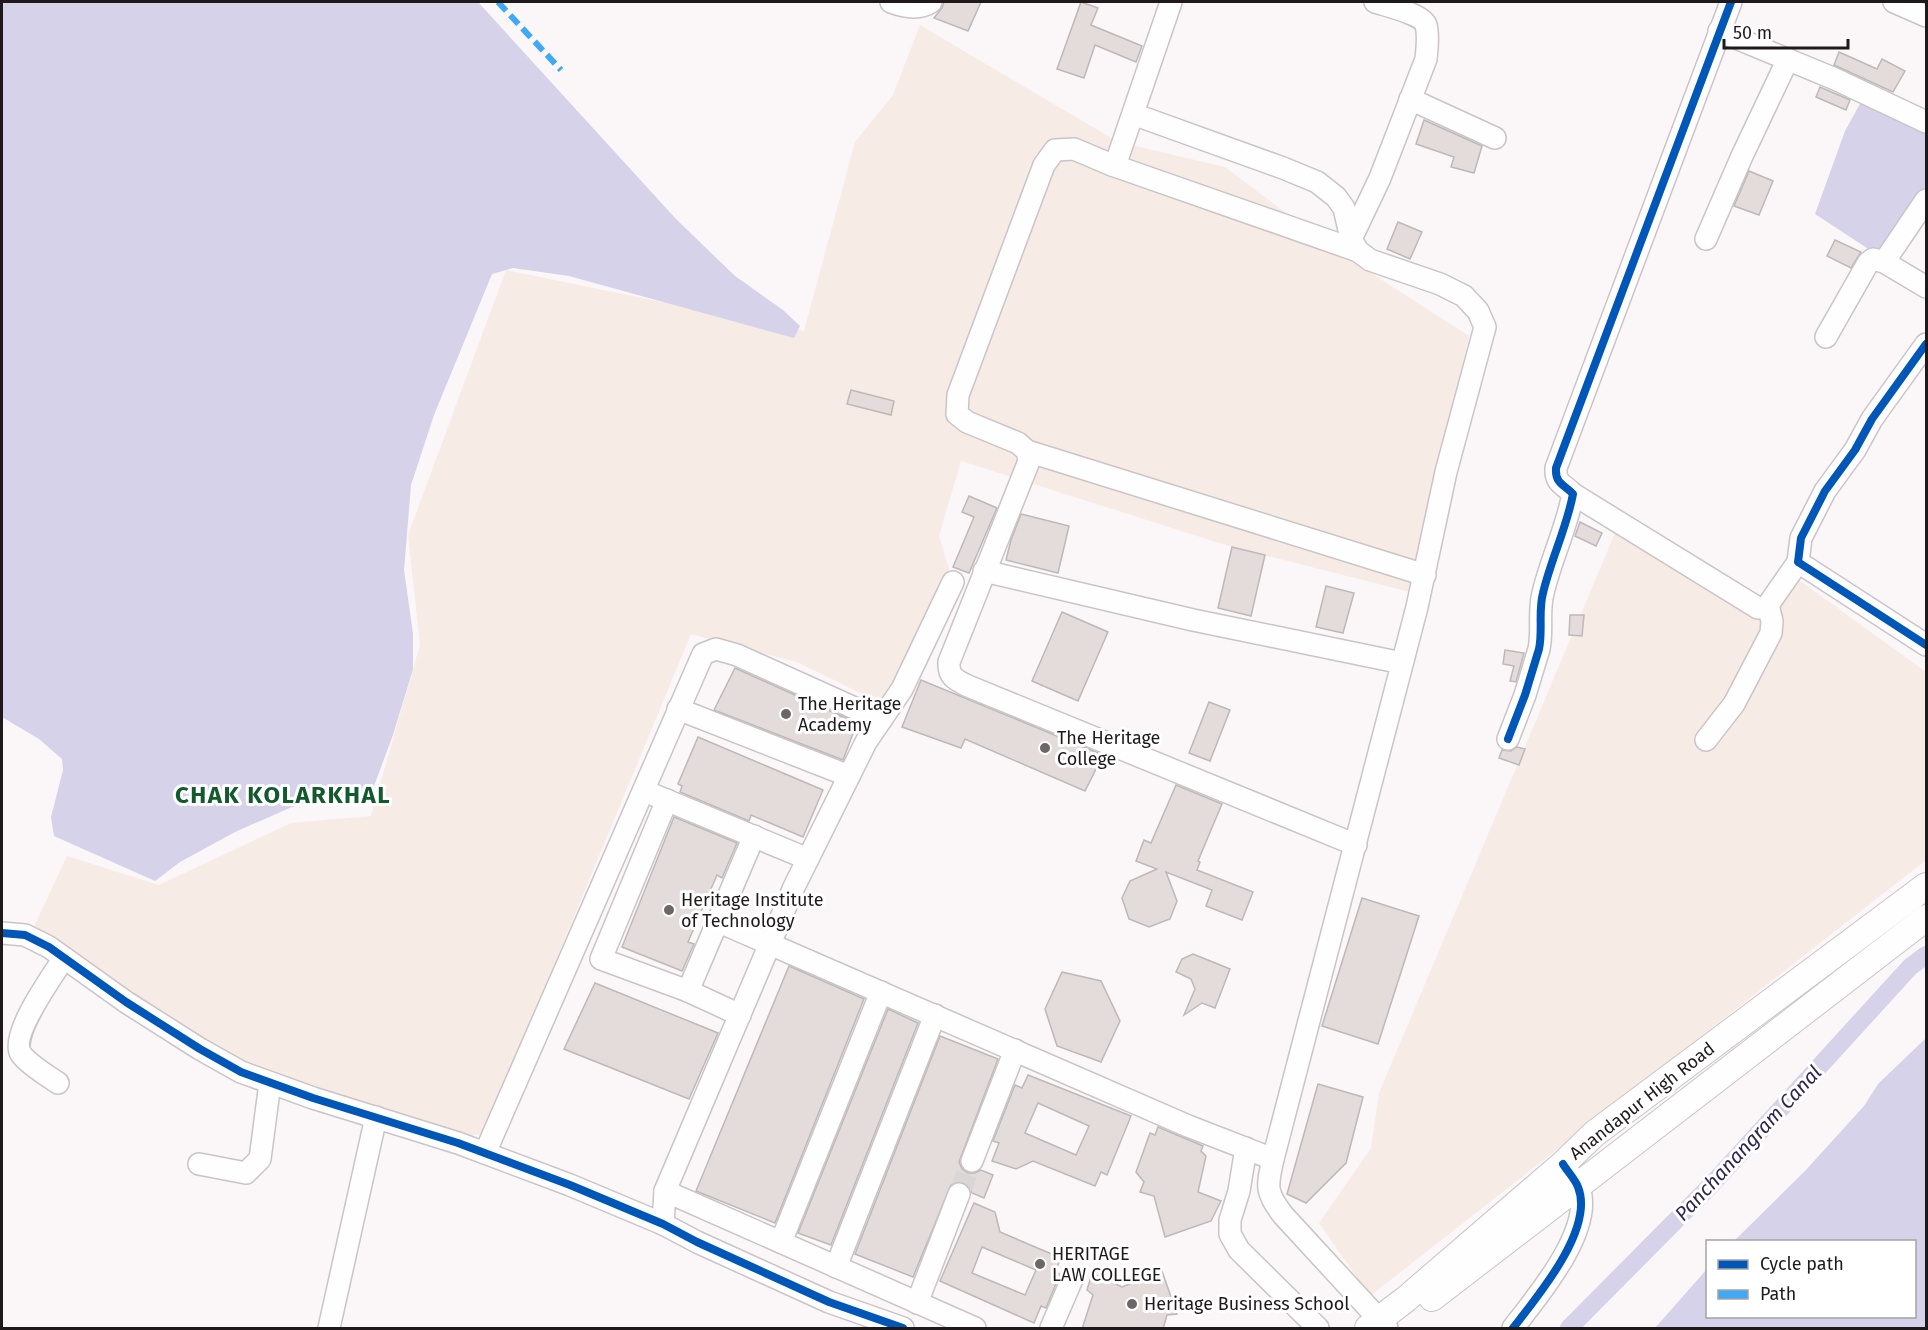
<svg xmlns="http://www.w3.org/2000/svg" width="1928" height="1330" viewBox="0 0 1928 1330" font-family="'Fira Sans',sans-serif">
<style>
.green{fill:#f7ebe5}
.water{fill:#d5d2e9}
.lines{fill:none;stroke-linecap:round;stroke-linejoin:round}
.canal{stroke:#d5d2e9;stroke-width:18}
.building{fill:#e4dbdb;stroke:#beb8b9;stroke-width:1.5;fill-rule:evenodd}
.minor-tunnel{stroke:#dad5d7;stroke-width:21;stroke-dasharray:21 10;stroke-linecap:butt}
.minor-casing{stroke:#cac4c6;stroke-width:24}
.major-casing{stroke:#cac4c6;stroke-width:28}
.minor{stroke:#fefefe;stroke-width:21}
.major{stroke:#fefefe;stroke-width:26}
.quiet{stroke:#3fa9f5;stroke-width:6;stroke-dasharray:12 6;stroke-linecap:butt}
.cycleway-casing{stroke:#fff;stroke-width:11}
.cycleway{stroke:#0057b8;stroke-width:8}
.poi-dot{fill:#6c6668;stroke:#fff;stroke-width:2}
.labels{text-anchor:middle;stroke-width:6;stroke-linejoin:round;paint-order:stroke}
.poi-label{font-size:18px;fill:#1f191b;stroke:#fff;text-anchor:start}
.street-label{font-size:18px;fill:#1f191b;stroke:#fff}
.water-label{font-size:20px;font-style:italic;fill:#2d2750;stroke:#fff}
.district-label{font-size:24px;font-weight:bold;letter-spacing:1.5px;fill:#125a2d;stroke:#fff}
</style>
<rect width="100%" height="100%" fill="#fbf6f8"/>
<g class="green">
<path d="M920,25L1118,142L1225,167L1331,247L1469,336L1418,594L1232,547L961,461L939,536L953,582L887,706L799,663L691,634L484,1134L437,1139L242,1078L30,935L67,856L159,885L291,823L371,816L420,645L408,535L506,270L804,331L855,142L893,95Z"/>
<path d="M1618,526L1755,609L1784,569L1926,672V860L1370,1296L1319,1223L1371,1148L1379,1093Z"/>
</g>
<g class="water">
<path d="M2,2H478L676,219L735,276L783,310L800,326L794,338L569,276L513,268L492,274L434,415L411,485L404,570L413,634V669L393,735L374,786L362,801L326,798L292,807L235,832L180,862L155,881L54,836L51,817L63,770L62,759L39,739L2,717Z"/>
<path d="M1861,102L1926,129V187L1909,217L1882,255L1870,250L1815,214L1845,131Z"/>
<path d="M1926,1038V1328H1655L1707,1269L1708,1316H1914V1242L1734,1241L1805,1171L1864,1106L1878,1084Z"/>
</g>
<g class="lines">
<path class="canal" d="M1569,1328L1713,1183L1910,967L1926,955"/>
</g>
<g class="building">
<path d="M944,2H981L968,31L934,18L942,8Z"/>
<path d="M1081,2L1098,8L1091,25L1142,46L1136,62L1095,45L1084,78L1057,69Z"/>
<path d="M1839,52L1877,69L1882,59L1905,71L1893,92L1834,65Z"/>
<path d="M1820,87L1850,100L1846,110L1816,97Z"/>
<path d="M1424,120L1482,146L1474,173L1451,167L1454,157L1416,144Z"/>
<path d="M1749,171L1773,181L1759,215L1734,206Z"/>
<path d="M1398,222L1422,232L1410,259L1387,249Z"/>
<path d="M1835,240L1861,252L1851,268L1827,256Z"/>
<path d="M851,390L894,401L891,415L847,404Z"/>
<path d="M969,496L997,508L969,573L953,567L974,517L962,512Z"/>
<path d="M1021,514L1069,526L1058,573L1006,560L1011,540Z"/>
<path d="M1580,522L1602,533L1596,546L1575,536Z"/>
<path d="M1232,547L1265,555L1251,616L1218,608Z"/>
<path d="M1326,586L1354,593L1343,633L1316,627Z"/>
<path d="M1062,612L1108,632L1078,701L1032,681Z"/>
<path d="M1570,615H1584L1582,636L1569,635Z"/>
<path d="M1505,650L1524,653L1516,682L1510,681L1514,666L1503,664Z"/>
<path d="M735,668L857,723L843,760L714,710Z"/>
<path d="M921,680L1103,755L1085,791L965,739L961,748L902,727Z"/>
<path d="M1209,702L1230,710L1210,761L1189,753Z"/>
<path d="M698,737L823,790L803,837L751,815L749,821L680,792L682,786L678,784Z"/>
<path d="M1517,747L1525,749L1519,765L1499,758L1502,750L1511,751Z"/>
<path d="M1176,785L1222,804L1198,861L1200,862L1197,870L1253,892L1242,920L1206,906L1212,890L1166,872L1177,901L1170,919L1149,927L1129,919L1122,898L1130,881L1157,869L1136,861L1144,840L1151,843Z"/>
<path d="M674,817L737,843L722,878L717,875L688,942L694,944L682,971L622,947Z"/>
<path d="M1362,898L1419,916L1378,1044L1322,1026Z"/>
<path d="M1193,954L1230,969L1215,1008L1202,1003L1184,1015L1195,989L1191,979L1176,972L1182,959Z"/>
<path d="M789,966L864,999L775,1223L696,1191Z"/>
<path d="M1062,972L1101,981L1120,1021L1101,1062L1057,1046L1045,1009Z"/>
<path d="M595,983L718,1033L689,1099L564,1049Z"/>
<path d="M888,1009L918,1023L831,1245L798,1233Z"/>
<path d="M940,1036L998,1059L959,1162L962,1169L968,1173H975L981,1170L993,1175L984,1198L972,1193L969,1186L964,1182H956L951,1185L913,1277L855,1254Z"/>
<path d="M1028,1075L1131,1116L1107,1175L1101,1172L1095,1186L1033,1161L1016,1169L992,1161L999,1143L993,1141L1015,1085L1022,1088ZM1038,1103L1089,1126L1076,1155L1025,1133Z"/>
<path d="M1318,1084L1363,1097L1346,1163L1306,1203L1287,1194Z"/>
<path d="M1158,1127L1203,1146L1201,1151L1206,1156L1198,1192L1221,1201L1211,1221L1165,1237L1154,1196L1140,1192L1144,1182L1136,1172L1150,1133L1155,1135Z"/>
<path d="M974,1203L995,1212L1000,1232L1061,1258L1055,1272L1060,1274L1046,1308L1041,1306L1034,1323L940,1281ZM982,1247L1036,1270L1025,1295L972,1273Z"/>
<path d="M1162,1271L1177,1314L1167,1315L1163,1329H1082L1093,1295L1087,1290L1092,1273L1122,1287Z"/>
</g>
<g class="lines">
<path class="minor-tunnel" d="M959,1194L972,1161"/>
<defs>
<g id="minor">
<path d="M891,2C904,7 919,10 931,2"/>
<path d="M1171,2L1118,157L1112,165L1074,149L1055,150L1044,165L958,395L957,414L967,422L1018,443L1027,451L1029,461L949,662C948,677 956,680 968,686L1356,845"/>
<path d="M1894,2L1926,16"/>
<path d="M1719,31L1835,79L1926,122"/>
<path d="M1410,99L1495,138"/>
<path d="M1133,114L1283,168L1317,182L1336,197L1344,208L1351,239L1358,251L1370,260L1440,284L1464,296L1478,311L1485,327L1446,472L1417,607L1273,1159C1267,1186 1265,1192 1283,1215L1387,1328"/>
<path d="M1112,165L1358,251"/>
<path d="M1351,239L1380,178L1426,59C1427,48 1429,36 1426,25C1422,14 1387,6 1375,2"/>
<path d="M1706,239L1742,156L1788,59"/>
<path d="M1884,262L1926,200"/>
<path d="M1826,337L1868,263L1873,259L1884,262L1926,287"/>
<path d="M1926,344L1872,419L1855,450L1825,491L1801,538L1798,562L1926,645"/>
<path d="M1027,451L1425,575"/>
<path d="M1573,494L1758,608H1763L1768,605L1798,562"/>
<path d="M984,571L1193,620L1402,663"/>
<path d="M678,709L849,776"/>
<path d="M1508,739L1525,695L1539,649C1543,630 1538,612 1543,593C1551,559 1567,527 1573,494C1564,484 1555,484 1556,468L1731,2"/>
<path d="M1706,740L1734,704L1771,633L1772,621L1768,605"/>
<path d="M654,795L808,859"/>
<path d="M667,800L601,959L688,991L754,836"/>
<path d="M717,921L1188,1126L1273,1159"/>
<path d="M2,933L25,935L49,947L126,1002L200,1049L241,1072L313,1098L458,1143L570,1185L663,1224L697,1242L829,1302L903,1328"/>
<path d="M688,991L740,1015"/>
<path d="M58,1083C47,1075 30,1066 21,1054C9,1036 53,975 64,958"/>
<path d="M1246,1148L1239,1191L1230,1220V1234L1239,1250L1318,1328"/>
<path d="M485,1153L703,654L716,649L737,655L881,720"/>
<path d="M972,1161L1015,1050"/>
<path d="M199,1164L246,1173L260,1159L270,1083"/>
<path d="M665,1191L975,1328"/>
<path d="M663,1224L665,1191L794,887L866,742L902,689L953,582"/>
<path d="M781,1242L881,992"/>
<path d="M836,1267L935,1015"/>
<path d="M917,1303L959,1194"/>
<path d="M329,1328L376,1117"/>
<path d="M1051,1328L1073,1277"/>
<path d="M1513,1328C1536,1298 1597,1227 1578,1186C1576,1182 1572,1178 1570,1174"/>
</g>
<g id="major">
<path d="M1432,1298L1926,918"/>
<path d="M1368,1328L1406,1299L1563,1164L1594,1134L1926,886"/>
</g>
</defs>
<use href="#minor" class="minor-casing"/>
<use href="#major" class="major-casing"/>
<use href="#minor" class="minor"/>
<use href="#major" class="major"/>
<path class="quiet" d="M498,2L561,70"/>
<defs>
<g id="cycleway">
<path d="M1926,344L1872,419L1855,450L1825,491L1801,538L1798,562L1926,645"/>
<path d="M1508,739L1525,695L1539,649C1543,630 1538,612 1543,593C1551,559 1567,527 1573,494C1564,484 1555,484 1556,468L1731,2"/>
<path d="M2,933L25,935L49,947L126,1002L200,1049L241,1072L313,1098L458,1143L570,1185L663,1224L697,1242L829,1302L903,1328"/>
<path d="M1513,1328C1537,1297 1595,1229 1578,1187C1575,1179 1567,1171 1563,1164"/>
</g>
</defs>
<use href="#cycleway" class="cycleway-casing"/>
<use href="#cycleway" class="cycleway"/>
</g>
<g class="poi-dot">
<circle cx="786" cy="714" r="6"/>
<circle cx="1045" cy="748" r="6"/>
<circle cx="669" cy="910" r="6"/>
<circle cx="1040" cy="1264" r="6"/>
<circle cx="1132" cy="1304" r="6"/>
</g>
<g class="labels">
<g class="poi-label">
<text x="798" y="710">The Heritage<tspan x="798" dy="21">Academy</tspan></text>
<text x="1057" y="744">The Heritage<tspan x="1057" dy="21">College</tspan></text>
<text x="681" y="906">Heritage Institute<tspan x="681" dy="21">of Technology</tspan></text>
<text x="1052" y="1260">HERITAGE<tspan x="1052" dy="21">LAW COLLEGE</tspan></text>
<text x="1144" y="1310">Heritage Business School</text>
</g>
<g class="street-label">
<text transform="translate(1642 1101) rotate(-38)" y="6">Anandapur High Road</text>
</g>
<g class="water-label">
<text transform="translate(1748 1143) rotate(-47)" y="7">Panchanangram Canal</text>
</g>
<g class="district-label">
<text x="283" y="803">CHAK KOLARKHAL</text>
</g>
</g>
<rect width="1928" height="1330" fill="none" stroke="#1f191b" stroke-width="6"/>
<rect x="1706" y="1240" width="210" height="78" fill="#ffffff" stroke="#a5a3a4" stroke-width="1.5"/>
<rect x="1718" y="1260" width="30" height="9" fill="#0057b8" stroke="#a5a3a4" stroke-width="1.5"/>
<text x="1760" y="1270" font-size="18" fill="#1f191b">Cycle path</text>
<rect x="1718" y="1290" width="30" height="9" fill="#3fa9f5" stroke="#a5a3a4" stroke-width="1.5"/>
<text x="1760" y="1300" font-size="18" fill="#1f191b">Path</text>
<path d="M1724 39v9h124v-9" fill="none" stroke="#1f191b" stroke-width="3"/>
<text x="1733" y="39" font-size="18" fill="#1f191b" stroke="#ffffff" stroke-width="4.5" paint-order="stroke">50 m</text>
</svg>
